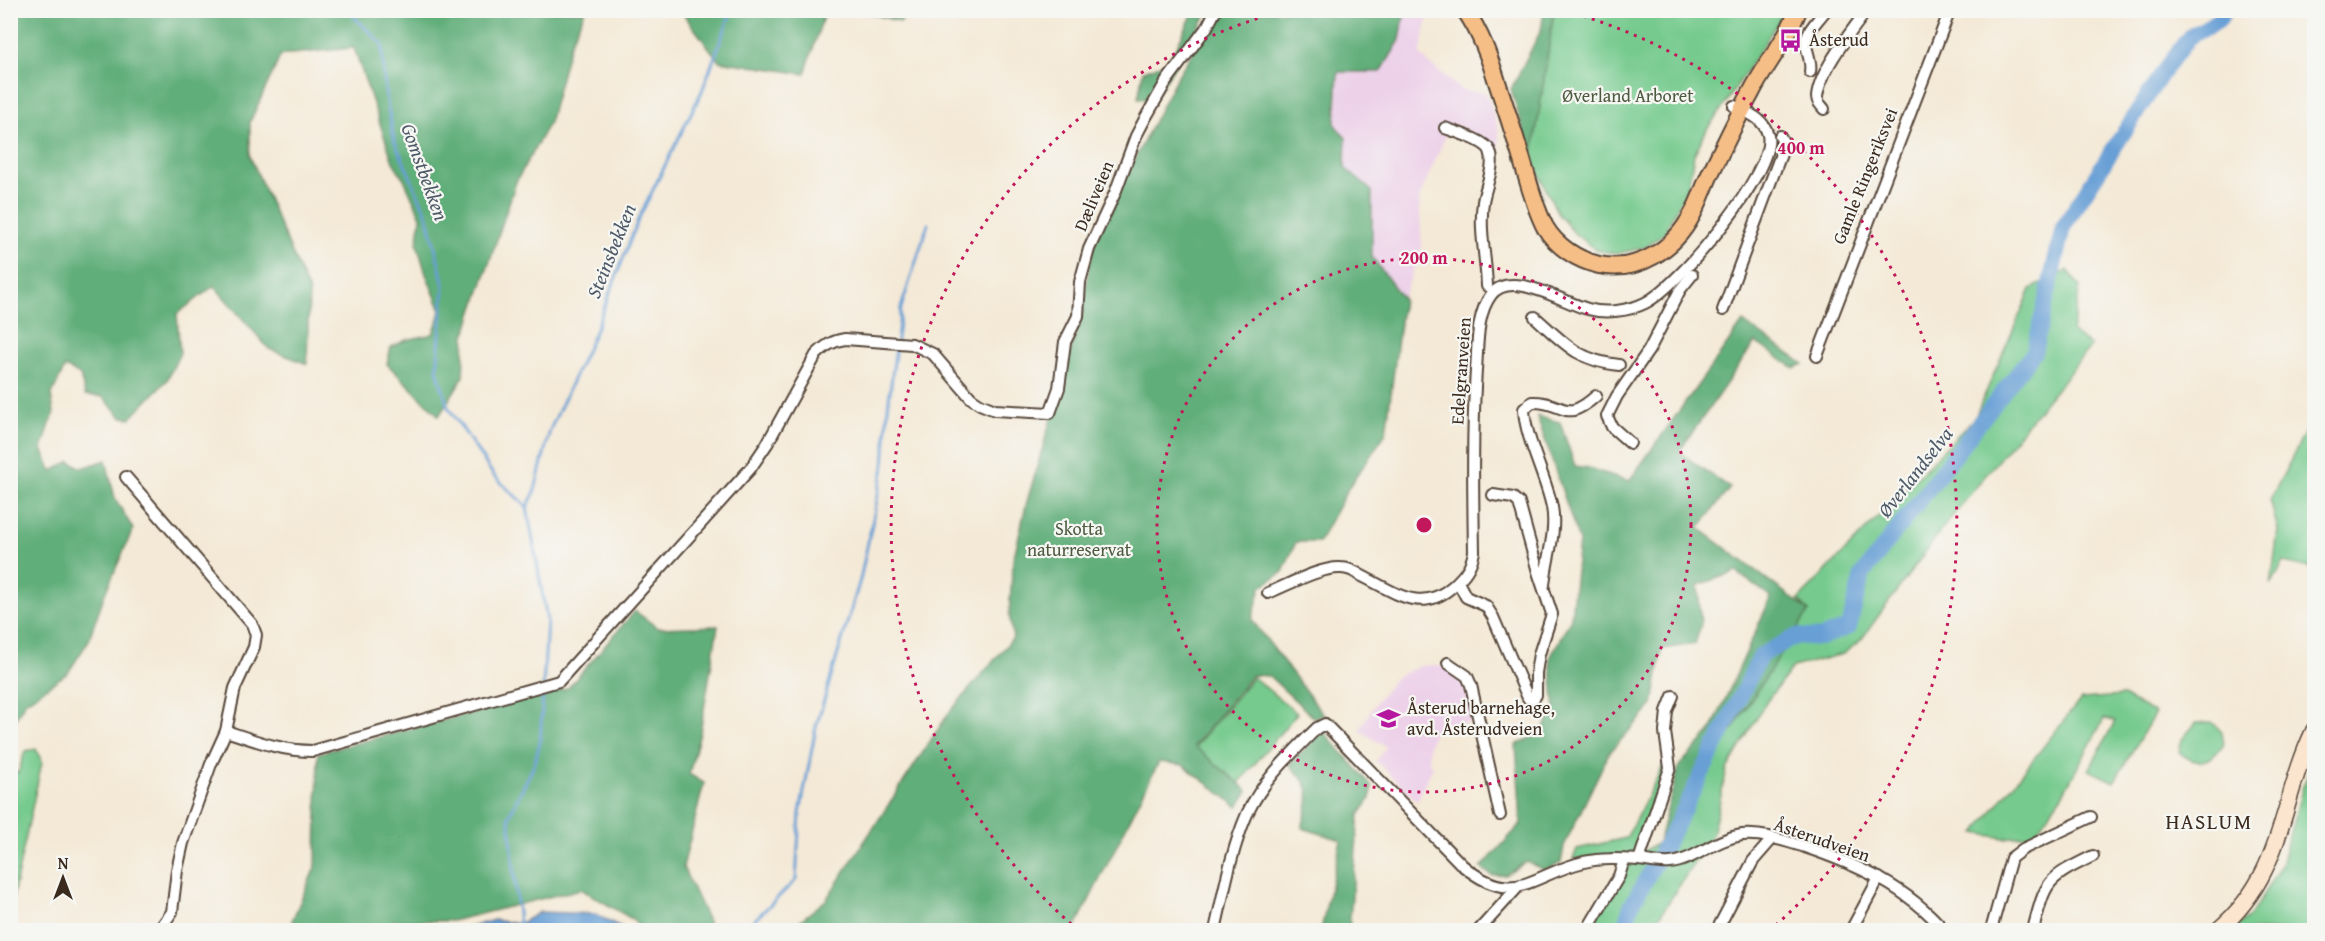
<svg xmlns="http://www.w3.org/2000/svg" width="2325" height="941" viewBox="0 0 2325 941" font-family="'Gentium Book Plus',serif">
<style>
.built{fill:#edd1e9}
.green{fill:#76ca8e;stroke:#587a56;stroke-width:1.5}
.forest{fill:#60ae79;stroke:#4e6c4c;stroke-width:1.5}
.water{fill:#679fd5;stroke:#51647a;stroke-width:1.5}
.lines{fill:none;stroke-linecap:round;stroke-linejoin:round}
.stream{stroke:#679fd5;stroke-width:3}
.river{stroke:#679fd5;stroke-width:16}
.street-casing{stroke:#57473a;stroke-width:14}
.secondary-casing{stroke:#57473a;stroke-width:18}
.primary-casing{stroke:#57473a;stroke-width:20}
.street{stroke:#fff;stroke-width:10}
.secondary{stroke:#fbe5cf;stroke-width:15}
.primary{stroke:#f6be87;stroke-width:16}
.ring{fill:none;stroke:#c2185b;stroke-width:3;stroke-dasharray:3 6}
.labels{text-anchor:middle;stroke-width:4.5;stroke-linejoin:round;paint-order:stroke}
.poi-label{font-size:18px;fill:#3b2a1e;stroke:#f6f6f2;text-anchor:start}
.park-label{font-size:18px;fill:#4d5a40;stroke:#f6f6f2}
.street-label{font-size:18px;fill:#3b2a1e;stroke:#f6f6f2}
.water-label{font-size:20px;font-style:italic;fill:#4d5967;stroke:#f6f6f2}
.quarter-label{font-size:21px;letter-spacing:1.5px;fill:#3b2a1e;stroke:#f6f6f2}
.centre{fill:#c2185b;stroke:#f6f6f2;stroke-width:3}
.ring-label{font-size:18px;text-anchor:middle;font-weight:bold;fill:#c2185b;stroke:#f6f6f2;stroke-width:4.5;stroke-linejoin:round;paint-order:stroke}
</style>
<rect width="100%" height="100%" fill="#f6f6f2"/>
<filter id="ink" filterUnits="userSpaceOnUse"><feTurbulence type="fractalNoise" baseFrequency=".0167" numOctaves="2"/><feDisplacementMap in="SourceGraphic" scale="12" xChannelSelector="R" yChannelSelector="G"/><feConvolveMatrix kernelMatrix="1 2 1 2 8 2 1 2 1" color-interpolation-filters="sRGB"/></filter>
<filter id="wash" filterUnits="userSpaceOnUse"><feTurbulence type="fractalNoise" baseFrequency=".008" numOctaves="4" result="noise"/><feDisplacementMap in="SourceGraphic" scale="24" xChannelSelector="R" yChannelSelector="G"/><feGaussianBlur stdDeviation="1.35" result="paint"/><feColorMatrix in="noise" values="0 0 0 0 0 0 0 0 0 0 0 0 0 0 0 0 0 1.4 0 .05"/><feComposite in="paint" operator="in"/></filter>
<g filter="url(#wash)">
<rect width="100%" height="100%" fill="#f4e9d6"/>
<g class="built">
<path d="M1405,11H1429L1420,55L1461,90L1486,93L1499,131V148L1447,133L1419,198L1422,246L1403,299L1372,257V191L1345,168L1346,138L1335,125L1338,71L1400,40Z"/>
<path d="M1432,665L1450,667L1464,678L1476,721L1441,728L1434,732L1429,745V761L1433,767L1417,801L1376,761L1386,747L1359,730L1377,701L1396,677L1419,666Z"/>
</g>
<g class="green">
<path d="M1554,11H1785L1724,106L1707,129L1694,155L1688,186L1664,233L1646,247L1616,254L1596,250L1575,234L1558,214L1532,160Z"/>
<path d="M2067,270L2080,287L2072,332L2091,346L1942,529L1861,640L1843,654L1793,667L1767,701L1727,769L1712,835L1651,930H1586L1628,858L1659,843L1809,611L1798,600L1975,417L2031,289Z"/>
<path d="M2309,425L2314,427V569L2284,562L2271,585L2278,530L2270,500Z"/>
<path d="M1253,677L1297,713L1239,783L1195,747Z"/>
<path d="M2123,696L2155,713L2114,782L2089,770L2115,721L2104,719L2064,792L2034,835L2004,838L1975,833L2081,699Z"/>
<path d="M2212,722L2222,732L2224,745C2210,762 2197,768 2179,752L2182,739L2196,723Z"/>
<path d="M36,749L42,762L11,905V771L18,773L25,751Z"/>
<path d="M2314,761V930H2232L2250,916L2281,865L2303,786Z"/>
<path d="M1665,762L1669,764L1641,849L1625,856L1573,859L1577,849L1626,838Z"/>
</g>
<g class="forest">
<path d="M11,10L585,11L570,44L549,123L516,182L465,336L463,377L439,416L387,364L391,347L406,340L433,334L441,311L426,274L417,244L421,217L404,179L393,162L354,48L281,55L250,122V156L309,292L307,364L269,349L214,286L177,314L180,353L167,380L131,418L121,417L103,397L85,395L80,375L65,367L51,396L54,412L42,449L52,471L70,461L82,468L106,460L115,498L133,529L104,596L88,642L68,673L25,702L11,728Z"/>
<path d="M681,11H825L805,74L719,61Z"/>
<path d="M862,11H907L901,22Z"/>
<path d="M1194,11H1209L1153,101L1138,98L1143,71L1169,62Z"/>
<path d="M1219,11H1405L1400,40L1381,72H1338L1335,125L1346,138L1345,168L1372,191V257L1403,299L1386,433L1349,487L1319,542H1296L1283,572L1261,587L1252,620L1324,715L1314,718L1269,676L1252,675L1194,746L1248,791L1238,807L1183,765L1159,762L1074,930H788L826,900L948,714L1013,638L1009,614L1013,561L1026,505L1083,309L1088,270L1096,235L1176,78Z"/>
<path d="M1544,11H1554L1532,160L1543,198L1511,89L1541,30Z"/>
<path d="M1743,322L1804,364L1794,368L1755,342L1679,452L1730,488L1699,528L1809,611L1658,843L1679,766L1711,731L1771,597L1736,572L1698,585L1701,625L1695,644L1662,649L1653,705L1609,753L1564,846L1561,863L1545,870L1526,862L1506,875L1492,876L1481,868L1521,824L1516,745L1540,733L1555,710L1550,658L1571,618L1579,541L1537,416L1560,422L1575,466L1589,468L1629,481Z"/>
<path d="M635,611L658,628L718,626L700,733L689,774L704,783L683,867L712,930H642L632,919L581,889L452,921H392L384,930H288L316,865L318,753L568,688Z"/>
<path d="M1323,731L1372,786L1371,798L1359,815L1349,930H1321L1341,840L1302,828C1310,798 1315,788 1289,765Z"/>
</g>
<path class="water" d="M540,912L595,914L627,930H460L494,920L519,924Z"/>
<g class="lines">
<g class="stream">
<path d="M347,10L382,44L385,90L394,140L428,217L444,286L437,370L448,407L494,476L527,507"/>
<path d="M527,507L534,494L550,430L594,334L638,220L702,91L732,10"/>
<path d="M519,924L509,816L533,767L540,743L547,620L527,507"/>
<path d="M744,930L796,880L800,813L816,727L860,580L884,467L888,407L901,308L928,224"/>
</g>
<path class="river" d="M1623,930L1631,906L1673,831L1761,655L1797,636L1820,638L1849,627L1862,575L2034,352L2063,227L2163,72L2189,37L2218,21L2226,10"/>
</g>
</g>
<g filter="url(#ink)">
<g class="lines">
<defs>
<g id="street">
<path d="M1810,72C1812,61 1807,54 1806,44C1805,32 1819,19 1826,10"/>
<path d="M1824,109C1821,105 1817,102 1817,97C1820,70 1851,32 1867,10"/>
<path d="M1445,128C1456,132 1486,141 1490,151C1496,166 1485,187 1483,202C1479,230 1486,258 1487,286"/>
<path d="M1723,310L1781,154L1784,144L1780,136"/>
<path d="M1535,317C1564,343 1578,361 1619,365"/>
<path d="M1817,356L1950,10"/>
<path d="M1630,443L1612,427L1607,416L1617,396L1649,350L1680,290L1692,275"/>
<path d="M126,477L252,624L256,635L254,647L235,688L226,731L211,764L183,843L177,870L172,912L159,930"/>
<path d="M1458,582L1466,597L1486,606L1493,617L1528,698H1534L1536,695V673L1539,654L1552,614L1538,572L1519,503L1513,498L1493,495"/>
<path d="M1544,585C1546,560 1557,533 1552,507C1546,477 1525,438 1524,409L1532,402C1566,401 1563,425 1596,396"/>
<path d="M1268,593C1288,585 1320,567 1341,568C1348,568 1356,572 1362,576C1395,592 1421,615 1453,586C1465,575 1471,567 1474,552C1473,491 1472,430 1476,370C1478,346 1476,315 1491,295C1511,268 1563,303 1588,309C1605,314 1629,311 1645,303C1678,287 1776,171 1768,135C1764,118 1748,113 1734,106"/>
<path d="M1448,663L1467,676L1471,685L1500,815"/>
<path d="M226,731C256,741 282,751 313,751L559,681L750,469L767,444L816,355C825,346 832,341 845,339L912,344L933,354L971,398L980,404L995,410L1050,413L1059,388L1065,342L1078,316L1080,282L1089,249L1115,193L1136,136L1146,117L1166,82L1207,27L1216,10"/>
<path d="M1639,860L1670,768L1665,732L1667,711L1673,696"/>
<path d="M1215,930C1224,892 1231,851 1247,814C1263,780 1291,754 1317,728L1325,724L1462,865C1515,909 1531,874 1584,862C1601,858 1620,859 1638,860C1649,861 1660,864 1670,863C1693,861 1715,839 1742,835C1763,833 1785,841 1805,847C1858,865 1907,887 1944,930"/>
<path d="M1479,930L1517,888"/>
<path d="M1587,930L1619,876L1624,860"/>
<path d="M1717,930L1753,861L1773,838"/>
<path d="M1851,930L1879,878"/>
<path d="M1991,930L2011,858L2023,849L2091,817"/>
<path d="M2033,930C2046,880 2046,879 2093,856"/>
</g>
<path id="secondary" d="M2218,930C2285,873 2279,803 2314,730"/>
<path id="primary" d="M1465,10C1481,33 1490,59 1498,85C1507,112 1516,139 1524,167C1530,187 1535,208 1545,227C1556,246 1577,260 1599,265C1638,273 1674,249 1692,215C1700,201 1705,184 1712,170C1725,144 1737,118 1751,93C1765,65 1787,40 1798,10"/>
</defs>
<use href="#street" class="street-casing"/>
<use href="#secondary" class="secondary-casing"/>
<use href="#primary" class="primary-casing"/>
<use href="#street" class="street"/>
<use href="#secondary" class="secondary"/>
<use href="#primary" class="primary"/>
</g>
</g>
<g class="ring">
<circle cx="1424" cy="525" r="267"/>
<path d="M1078 930A533 533 0 0 1 1282 11M1566 11A533 533 0 0 1 1770 930"/>
</g>
<defs>
<symbol id="bus-bare" viewBox="-9 -9 18 18"><path d="M-5-6H5V4H4V6H2V4H-2V6H-4V4H-5ZM-3.5-4V0h7V-4ZM-3.5 1.2v1.5H-2V1.2ZM2 1.2v1.5H3.5V1.2Z" fill="#b5179e" stroke="#f6f6f2" stroke-width="2.5" paint-order="stroke"/></symbol>
<symbol id="school-bare" viewBox="-9 -9 18 18"><path d="M0-5L7-2L0 1L-7-2ZM-4 1L0 2.5L4 1V4Q0 6-4 4Z" fill="#b5179e" stroke="#f6f6f2" stroke-width="2.5" paint-order="stroke"/></symbol>
</defs>
<g fill-rule="evenodd">
<use href="#bus-bare" x="1774" y="24" width="33" height="33"/>
<use href="#school-bare" x="1372" y="702" width="33" height="33"/>
</g>
<g class="labels">
<g class="poi-label">
<text x="1809" y="46">Åsterud</text>
<text x="1407" y="714">Åsterud barnehage,<tspan x="1407" dy="21">avd. Åsterudveien</tspan></text>
</g>
<g class="park-label">
<text x="1628" y="102">Øverland Arboret</text>
<text x="1079" y="535">Skotta<tspan x="1079" dy="21">naturreservat</tspan></text>
</g>
<g class="street-label">
<text transform="translate(1865 176) rotate(-68)" y="6">Gamle Ringeriksvei</text>
<text transform="translate(1094 196) rotate(-67)" y="6">Dæliveien</text>
<text transform="translate(1461 371) rotate(-86)" y="6">Edelgranveien</text>
<text transform="translate(1822 840) rotate(19)" y="6">Åsterudveien</text>
</g>
<g class="water-label">
<text transform="translate(425 172) rotate(70)" y="7">Gomstbekken</text>
<text transform="translate(611 251) rotate(-68)" y="7">Steinsbekken</text>
<text transform="translate(1915 472) rotate(-52)" y="7">Øverlandselva</text>
</g>
<g class="quarter-label">
<text x="2209" y="829">HASLUM</text>
</g>
</g>
<circle cx="1424" cy="525" r="9" class="centre"/>
<g class="ring-label">
<text x="1801" y="154">400 m</text>
<text x="1424" y="264">200 m</text>
</g>
<rect width="2325" height="941" fill="none" stroke="#f6f6f2" stroke-width="36"/>
<g transform="translate(63 878)" stroke="#f6f6f2" stroke-width="4.5" paint-order="stroke">
<path d="M0-4.5L10 22L0 15L-10 22Z" fill="#3b2a1e"/>
<text y="-9" font-size="16" font-weight="bold" text-anchor="middle" fill="#3b2a1e">N</text>
</g>
</svg>
